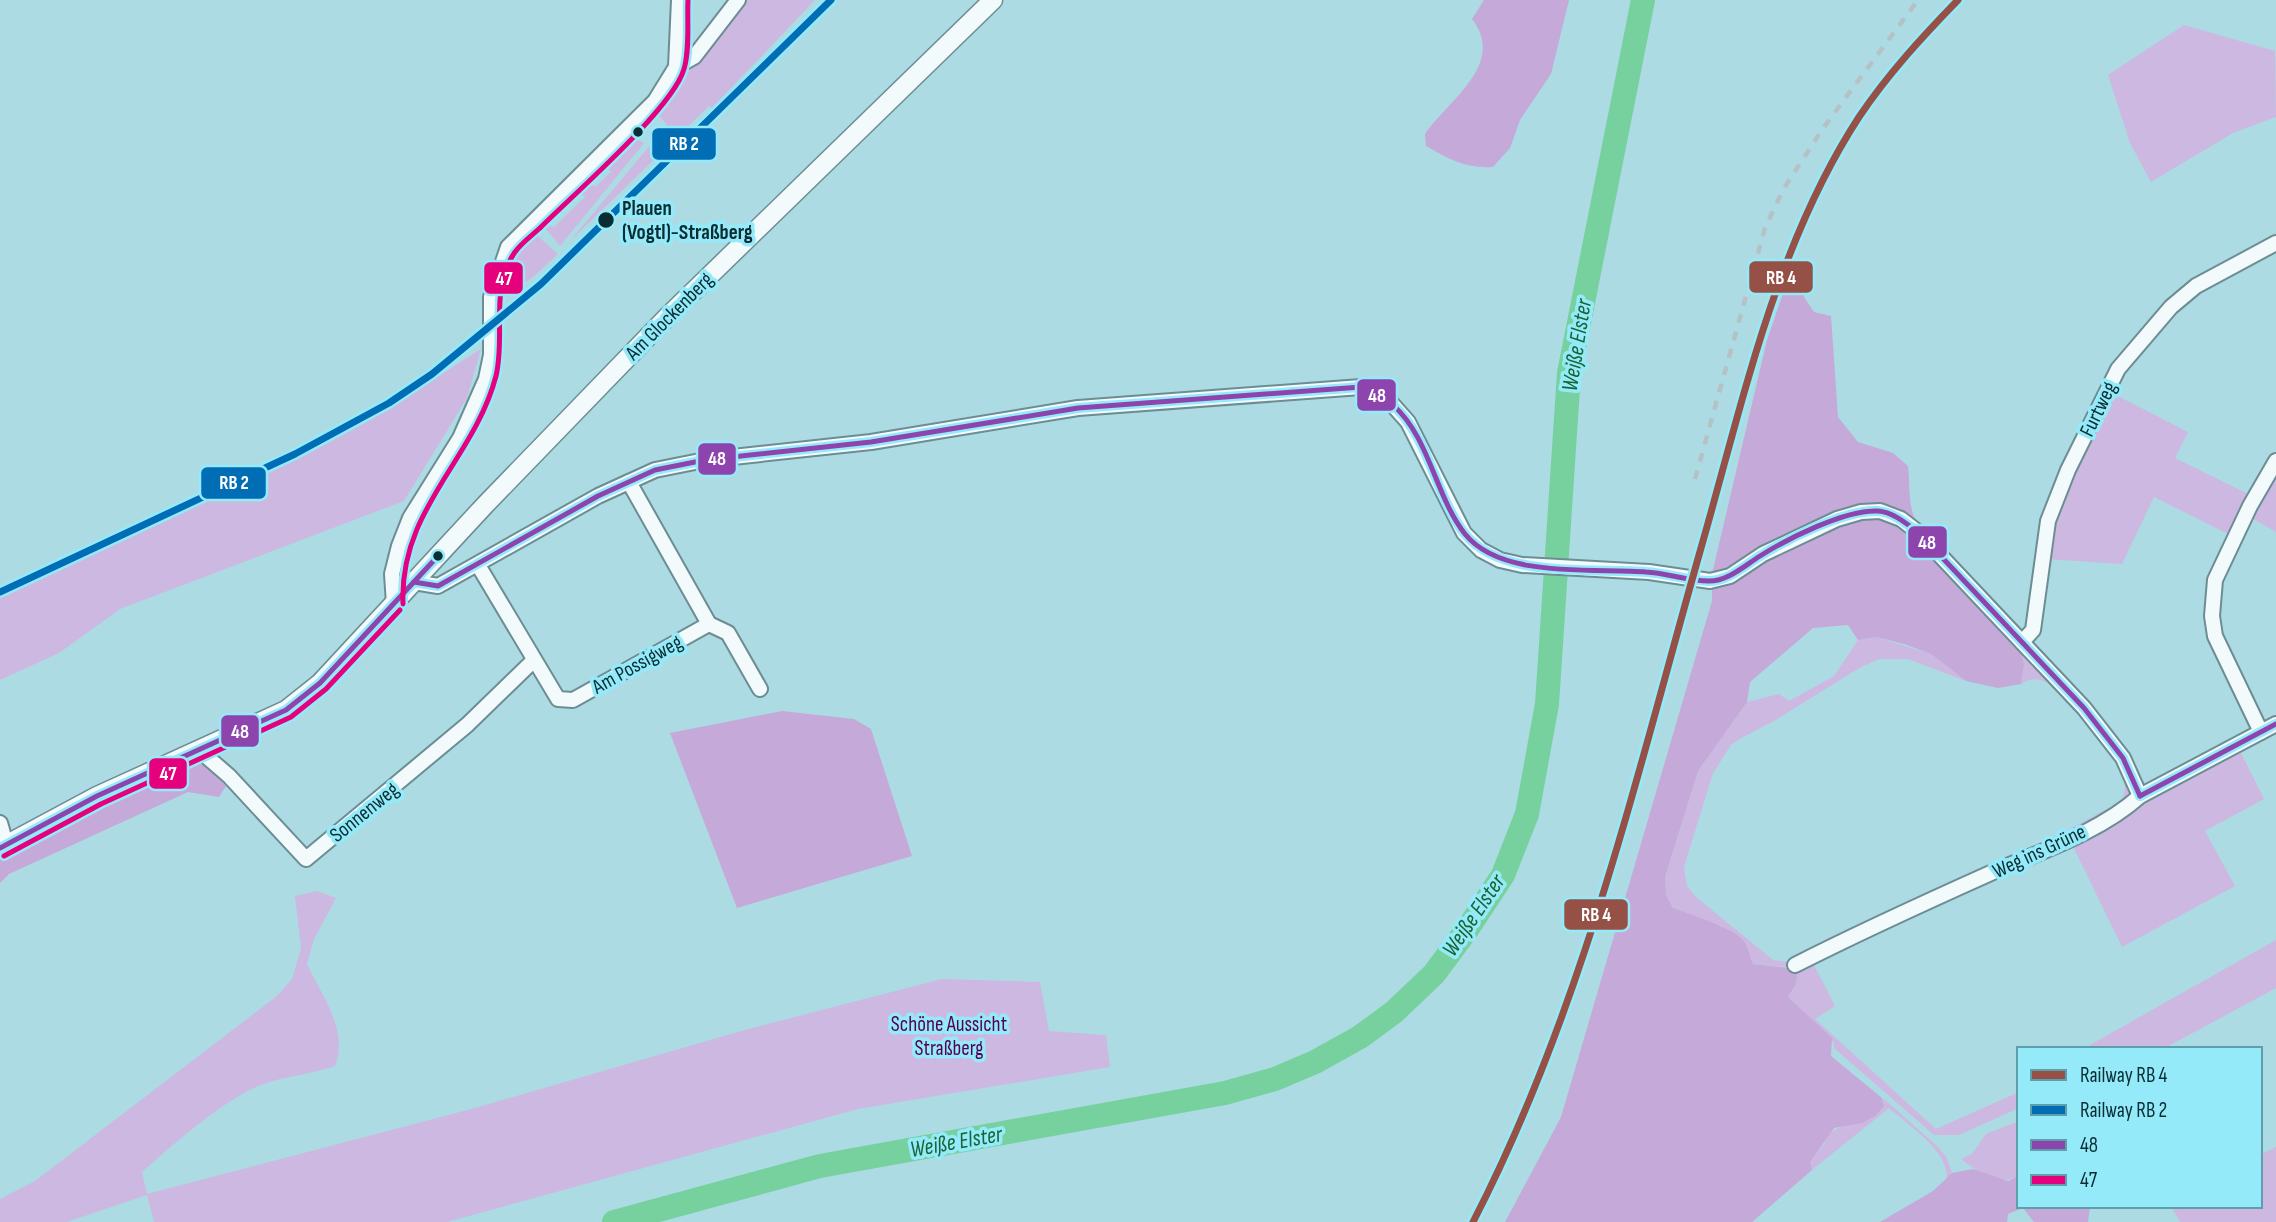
<svg xmlns="http://www.w3.org/2000/svg" width="2276" height="1222" viewBox="0 0 2276 1222" font-family="'Sofia Sans Condensed',sans-serif">
<style>
.green{fill:#cdb8e1}
.forest{fill:#c5a9d9}
.lines{fill:none;stroke-linecap:round;stroke-linejoin:round}
.river{stroke:#77d19e;stroke-width:24}
.minor-casing{stroke:#6c8d93;stroke-width:18}
.major-casing{stroke:#6c8d93;stroke-width:21}
.minor{stroke:#f3fafb;stroke-width:14}
.major{stroke:#f3fafb;stroke-width:18}
.rail{stroke:#b5c2c5;stroke-width:4.5;stroke-dasharray:9 9;stroke-linecap:butt}
.bus-1-casing{stroke:#95eafa;stroke-width:10}
.bus-2-casing{stroke:#95eafa;stroke-width:10}
.bus-1{stroke:#8e44ad;stroke-width:5}
.bus-2{stroke:#e5007d;stroke-width:5}
.rail-1-casing{stroke:#95eafa;stroke-width:12}
.rail-2-casing{stroke:#95eafa;stroke-width:12}
.rail-1{stroke:#965146;stroke-width:7}
.rail-2{stroke:#006db5;stroke-width:7}
.bus-dot{fill:#082e34;stroke:#95eafa;stroke-width:2.5}
.labels{text-anchor:middle;stroke-width:7;stroke-linejoin:round;paint-order:stroke}
.stop-label{font-size:21px;font-weight:bold;fill:#082e34;stroke:#95eafa;text-anchor:start}
.street-label{font-size:21px;fill:#082e34;stroke:#95eafa}
.park-label{font-size:21px;fill:#560052;stroke:#95eafa}
.water-label{font-size:23px;font-style:italic;fill:#186534;stroke:#95eafa}
.line-badge{stroke:#95eafa;stroke-width:2.5}
.badge-label{font-size:19px;text-anchor:middle;font-weight:bold;fill:#fff}
</style>
<rect width="100%" height="100%" fill="#acdbe3"/>
<g class="green">
<path d="M745,0H815L712,108L709,106L570,241L667,125L656,112Z"/>
<path d="M2184,25L2275,51L2276,117L2233,133L2151,182L2130,143L2108,75Z"/>
<path d="M638,140L644,143L560,246L542,224L554,227L586,196L573,193L584,184L596,186L612,171L601,168Z"/>
<path d="M532,231L558,254L533,277L498,302L509,263Z"/>
<path d="M481,349L467,398L404,501L120,609L59,653L0,680V597L296,459L368,421Z"/>
<path d="M2112,393L2188,432L2175,458L2248,494L2228,534L2154,497L2122,564L2047,559L2052,515Z"/>
<path d="M2276,468V532L2250,517Z"/>
<path d="M1876,637L1931,654L1966,681L1908,659H1880L1861,667L1774,721L1741,738L1731,745L1713,773L1684,867L1687,886L1696,897L1773,960L1787,962L1798,958L2073,827L2120,802C2123,797 2125,792 2125,786C2123,761 2068,693 2046,682C2037,678 2029,678 2021,684L2024,665L2021,651L2108,743L2132,793L2130,800L2068,835L1787,967L1753,964L1722,926L1705,922L1671,906L1666,895L1665,877L1698,771L1747,702L1779,694L1789,701L1834,676L1858,640Z"/>
<path d="M2239,749L2264,799L2205,831L2235,886L2122,947L2071,842Z"/>
<path d="M317,891L336,898L314,939L307,964C322,996 349,1031 335,1066C312,1074 288,1076 266,1083C226,1097 174,1144 142,1172L147,1194L475,1108L748,1029L942,979L1040,982L1049,1031L1106,1035L1110,1067L858,1109L447,1222H154L147,1195L67,1222H0V1199L35,1181L277,996L292,979L301,948L295,896Z"/>
<path d="M2276,940V988L2163,1049H2083Z"/>
<path d="M1812,961L1835,1006L1815,1019L1936,1129L2019,1092V1108L1959,1135H1934L1834,1048V1043L1788,997L1796,984L1798,969Z"/>
<path d="M1883,1098L1937,1146L1947,1158L1952,1173L1947,1179C1949,1151 1909,1126 1889,1108L1812,1170L1810,1162C1813,1154 1819,1151 1824,1144C1826,1141 1826,1137 1828,1134C1831,1131 1875,1111 1884,1106Z"/>
<path d="M2019,1121L2018,1177C1999,1185 1977,1172 1961,1159L1972,1154L1986,1134Z"/>
<path d="M2276,1147V1222H2180L2172,1208L2175,1206H2260V1155Z"/>
</g>
<g class="forest">
<path d="M1484,0H1569L1551,74L1520,120L1510,148L1493,167C1467,169 1448,159 1426,146L1425,134C1448,100 1507,64 1472,19Z"/>
<path d="M1790,273L1804,280V297L1814,312L1831,316L1838,417L1858,442L1893,453L1908,466C1910,483 1908,501 1914,517L2021,651L2024,665L2021,684L1998,688L1966,681L1931,654L1904,644L1876,637L1858,640L1848,625L1813,628L1750,682L1747,702L1698,771L1665,877L1666,895L1672,907C1689,915 1737,928 1745,943C1749,950 1749,956 1753,964L1798,969L1796,984L1788,997L1832,1038L1831,1056L1882,1098L1884,1106L1875,1116L1862,1123L1834,1128L1810,1162L1812,1170L1752,1222H1505L1561,1117L1712,601V574L1767,340Z"/>
<path d="M782,711L854,719L871,729L912,856L737,908L670,733Z"/>
<path d="M197,757L226,786L219,797L188,792L9,874L0,883V856L95,805Z"/>
<path d="M1973,1169L2008,1181L2019,1176V1206H2090L2088,1222H2034L2023,1208L2008,1214L2007,1222H1880L1933,1191L1952,1173Z"/>
</g>
<g class="lines">
<path class="river" d="M614,1222L820,1166L1225,1093L1275,1079L1315,1062L1360,1037L1394,1012L1434,974L1468,928L1503,875L1527,814L1547,704L1569,373L1643,0"/>
<defs>
<g id="minor">
<path d="M676,67L679,0"/>
<path d="M478,565L558,699L573,700L709,624L629,482"/>
<path d="M414,582L438,586L598,496L655,470L705,460L871,442L1078,408L1361,387L1392,404L1408,422L1464,533L1481,550L1500,560L1522,565L1649,572L1710,581L1730,576L1763,554L1837,519L1861,512L1880,511L1901,519L1919,533L2084,708L2123,758L2140,796"/>
<path d="M394,604L392,574L399,546L410,518L460,438L486,379L491,355V297L508,247L655,101L676,67L694,57L738,0"/>
<path d="M709,624L728,633L760,689"/>
<path d="M2022,642L2033,630L2048,521L2068,470L2118,369L2171,307L2196,286L2276,243"/>
<path d="M2261,732L2215,636L2212,616L2215,580L2250,506L2276,461"/>
<path d="M199,750L229,776L306,859L467,725L533,661"/>
<path d="M0,823L6,844"/>
<path d="M1795,965C1860,932 1926,902 1993,872C2042,851 2100,832 2140,796L2276,724"/>
</g>
<path id="major" d="M0,848L97,796L286,710L320,683L485,505L667,317L993,0"/>
</defs>
<use href="#minor" class="minor-casing"/>
<use href="#major" class="major-casing"/>
<use href="#minor" class="minor"/>
<use href="#major" class="major"/>
<path class="rail" d="M1695,479L1765,228L1784,188L1824,127L1918,0"/>
<defs>
<g id="bus-1">
<path d="M414,582L438,586L598,496L655,470L705,460L871,442L1078,408L1361,387C1371,393 1384,398 1393,405C1430,438 1435,496 1465,534C1501,579 1593,568 1646,572C1667,573 1688,581 1709,581C1728,581 1744,566 1760,556C1787,539 1846,509 1878,511C1893,512 1907,524 1919,533L2084,708L2123,758L2140,796"/>
<path d="M2140,796L2276,724"/>
<path d="M0,848L97,796L286,710L320,683L438,556"/>
</g>
<g id="bus-2">
<path d="M403,604C399,509 474,460 496,376C506,335 489,289 515,252C522,242 534,234 542,226C574,194 673,108 684,69C690,49 687,21 688,0"/>
<path d="M4,856L101,804L291,717L326,689L400,610"/>
</g>
</defs>
<use href="#bus-1" class="bus-1-casing"/>
<use href="#bus-2" class="bus-2-casing"/>
<use href="#bus-1" class="bus-1"/>
<use href="#bus-2" class="bus-2"/>
<defs>
<path id="rail-1" d="M1473,1222C1583,1009 1636,777 1701,548C1743,402 1775,246 1859,117C1888,74 1922,37 1958,0"/>
<path id="rail-2" d="M0,592L295,454L389,403L432,374L541,284L831,0"/>
</defs>
<use href="#rail-1" class="rail-1-casing"/>
<use href="#rail-2" class="rail-2-casing"/>
<use href="#rail-1" class="rail-1"/>
<use href="#rail-2" class="rail-2"/>
</g>
<g class="bus-dot">
<circle cx="638" cy="132" r="6"/>
<circle cx="606" cy="220" r="9"/>
<circle cx="438" cy="556" r="6"/>
</g>
<g class="labels">
<g class="stop-label">
<text x="622" y="215">Plauen<tspan x="622" dy="24">(Vogtl)-Straßberg</tspan></text>
</g>
<g class="street-label">
<text transform="translate(669 316) rotate(-45)" y="7">Am Glockenberg</text>
<text transform="translate(2098 409) rotate(-64)" y="7">Furtweg</text>
<text transform="translate(637 664) rotate(-29)" y="7">Am Possigweg</text>
<text transform="translate(364 812) rotate(-39)" y="7">Sonnenweg</text>
<text transform="translate(2039 851) rotate(-25)" y="7">Weg ins Grüne</text>
</g>
<g class="park-label">
<text x="949" y="1031">Schöne Aussicht<tspan x="949" dy="24">Straßberg</tspan></text>
</g>
<g class="water-label">
<text transform="translate(1576 345) rotate(-81)" y="8">Weiße Elster</text>
<text transform="translate(1473 915) rotate(-56)" y="8">Weiße Elster</text>
<text transform="translate(956 1141) rotate(-10)" y="8">Weiße Elster</text>
</g>
</g>
<g class="line-badge">
<rect x="651" y="127" width="66" height="34" rx="7" fill="#006db5"/>
<rect x="1748" y="260" width="66" height="34" rx="7" fill="#965146"/>
<rect x="483" y="261" width="41" height="34" rx="7" fill="#e5007d"/>
<rect x="1356" y="378" width="41" height="34" rx="7" fill="#8e44ad"/>
<rect x="697" y="442" width="40" height="34" rx="7" fill="#8e44ad"/>
<rect x="200" y="466" width="67" height="34" rx="7" fill="#006db5"/>
<rect x="1907" y="525" width="41" height="34" rx="7" fill="#8e44ad"/>
<rect x="220" y="714" width="40" height="34" rx="7" fill="#8e44ad"/>
<rect x="148" y="757" width="40" height="33" rx="7" fill="#e5007d"/>
<rect x="1563" y="898" width="66" height="33" rx="7" fill="#965146"/>
</g>
<g class="badge-label">
<text x="684" y="150">RB 2</text>
<text x="1781" y="284">RB 4</text>
<text x="504" y="285">47</text>
<text x="1377" y="402">48</text>
<text x="717" y="465">48</text>
<text x="234" y="489">RB 2</text>
<text x="1927" y="549">48</text>
<text x="240" y="738">48</text>
<text x="168" y="780">47</text>
<text x="1596" y="921">RB 4</text>
</g>
<rect x="2017" y="1047" width="245" height="161" fill="#95eafa" stroke="#5d9fab" stroke-width="2"/>
<rect x="2031" y="1070" width="35" height="10" fill="#965146" stroke="#5d9fab" stroke-width="2"/>
<text x="2080" y="1082" font-size="21" fill="#082e34">Railway RB 4</text>
<rect x="2031" y="1105" width="35" height="10" fill="#006db5" stroke="#5d9fab" stroke-width="2"/>
<text x="2080" y="1117" font-size="21" fill="#082e34">Railway RB 2</text>
<rect x="2031" y="1140" width="35" height="10" fill="#8e44ad" stroke="#5d9fab" stroke-width="2"/>
<text x="2080" y="1152" font-size="21" fill="#082e34">48</text>
<rect x="2031" y="1175" width="35" height="10" fill="#e5007d" stroke="#5d9fab" stroke-width="2"/>
<text x="2080" y="1187" font-size="21" fill="#082e34">47</text>
</svg>
